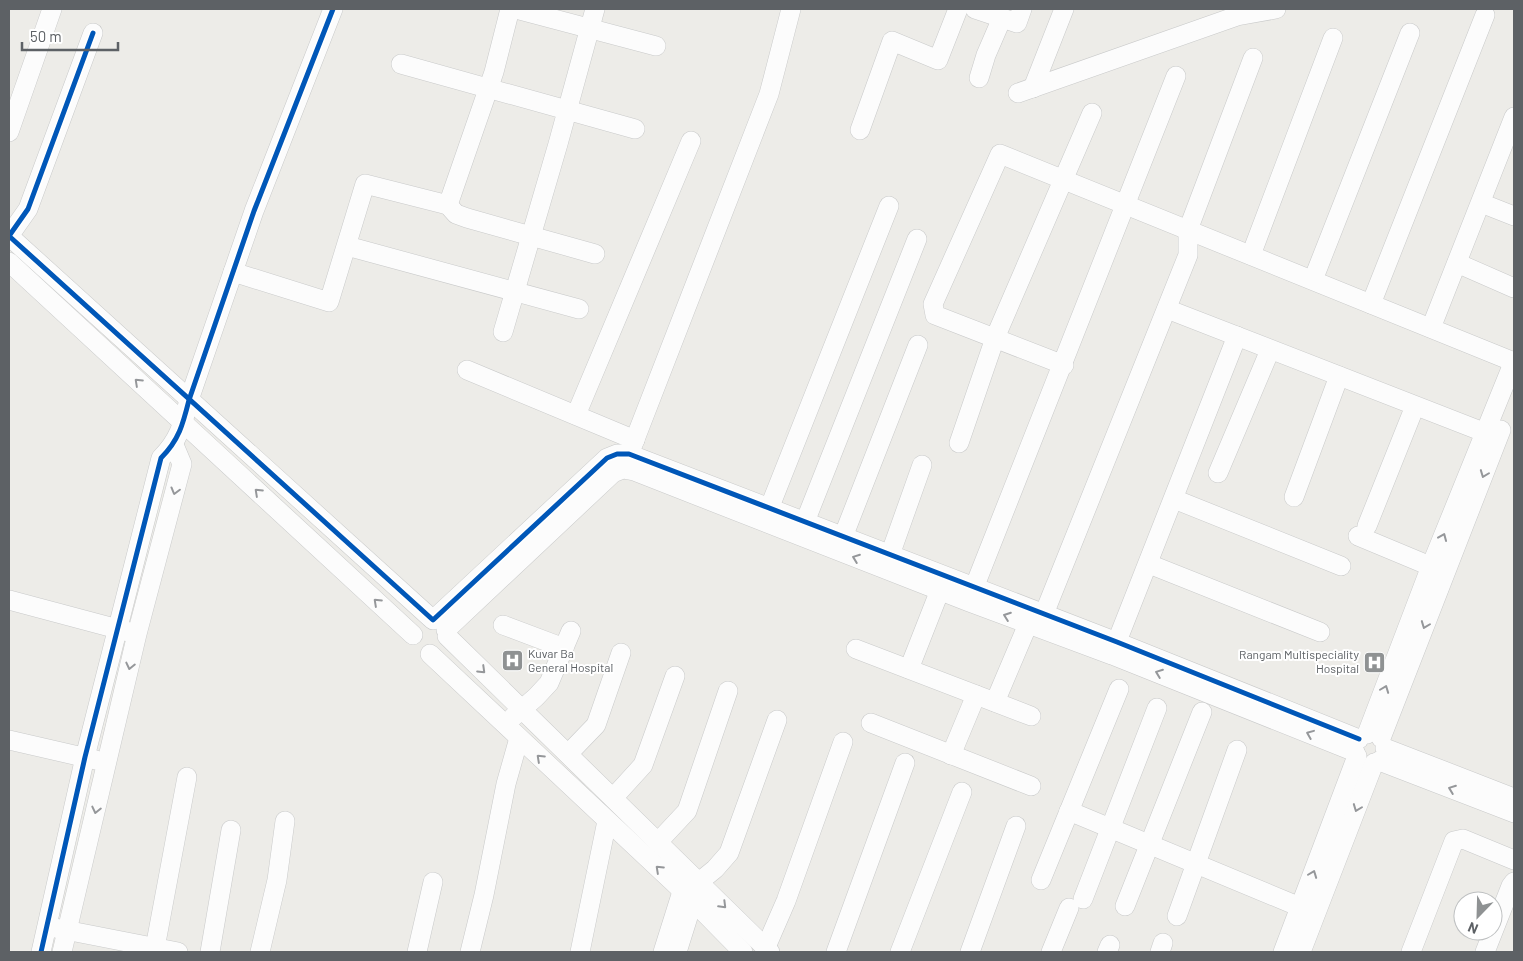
<svg xmlns="http://www.w3.org/2000/svg" width="1523" height="961" viewBox="0 0 1523 961" font-family="Barlow,sans-serif">
<style>
.lines{fill:none;stroke-linecap:round;stroke-linejoin:round}
.minor-casing{stroke:#c9caca;stroke-width:20}
.minor{stroke:#fcfcfc;stroke-width:19}
.cycleway-casing{stroke:#fff;stroke-width:8}
.cycleway{stroke:#0057b8;stroke-width:5}
.oneway{stroke:#95979a}
.labels{text-anchor:middle;stroke-width:4;stroke-linejoin:round;paint-order:stroke}
.poi-label{font-size:12px;fill:#5d6165;stroke:#fff;text-anchor:start}
</style>
<rect width="100%" height="100%" fill="#edece8"/>
<g class="lines">
<defs>
<g id="minor">
<path d="M516,9L656,46"/>
<path d="M975,9L1017,23L1022,9"/>
<path d="M93,33L28,209L9,236L433,620L607,458L617,454H629L1117,642L1359,739"/>
<path d="M401,64L635,129"/>
<path d="M979,78L986,55L1002,18"/>
<path d="M1033,88L1064,9"/>
<path d="M1018,93L1237,16L1276,9"/>
<path d="M860,130L892,41L938,60L958,9"/>
<path d="M9,132L52,9"/>
<path d="M1481,203L1514,216"/>
<path d="M448,205L456,214L467,218L595,254"/>
<path d="M347,246L579,309"/>
<path d="M1251,255L1333,38"/>
<path d="M9,262L413,635"/>
<path d="M1457,263L1514,288"/>
<path d="M233,272L329,302L365,184L448,205L494,72L510,9"/>
<path d="M1313,280L1410,33"/>
<path d="M1371,304L1485,15"/>
<path d="M1167,309L1486,433"/>
<path d="M1431,328L1514,117"/>
<path d="M503,332L558,144L595,9"/>
<path d="M1064,365L935,315L933,304L1000,154L1514,362"/>
<path d="M467,370L635,440"/>
<path d="M576,415L691,141"/>
<path d="M959,443L995,338L1092,113"/>
<path d="M625,465L769,94L791,9"/>
<path d="M1218,473L1270,350"/>
<path d="M1294,497L1339,376"/>
<path d="M1174,499L1341,566"/>
<path d="M765,519L889,206"/>
<path d="M1367,526L1415,406"/>
<path d="M801,532L917,239"/>
<path d="M1358,536L1442,571"/>
<path d="M843,537L918,345"/>
<path d="M890,555L922,465"/>
<path d="M1149,564L1320,632"/>
<path d="M970,598L1176,76"/>
<path d="M9,600L129,632"/>
<path d="M1040,624L1188,255V230L1253,58"/>
<path d="M503,625L564,648"/>
<path d="M446,630L613,473L623,469L634,471L969,602L1112,655L1355,752"/>
<path d="M447,636L770,952"/>
<path d="M856,649L1031,716"/>
<path d="M430,654L687,895L743,952"/>
<path d="M1112,654L1237,336"/>
<path d="M909,669L940,590"/>
<path d="M995,702L1028,624"/>
<path d="M513,717L536,697L549,683L571,631"/>
<path d="M871,723L1031,786"/>
<path d="M1367,734L1431,566L1514,361"/>
<path d="M1381,738L1501,430"/>
<path d="M9,740L96,760"/>
<path d="M1385,748L1514,798"/>
<path d="M568,754L596,725L621,653"/>
<path d="M951,755L976,695"/>
<path d="M1379,761L1514,813"/>
<path d="M613,798L643,765L675,676"/>
<path d="M1069,811L1300,907"/>
<path d="M658,842L687,811L728,691"/>
<path d="M1041,880L1119,689"/>
<path d="M1083,899L1157,708"/>
<path d="M1125,906L1202,712"/>
<path d="M1177,916L1237,750"/>
<path d="M55,928L178,952"/>
<path d="M766,947L786,901L843,742"/>
<path d="M155,948L187,777"/>
<path d="M41,952L85,757L161,458C179,440 183,424 189,400L254,211L333,9"/>
<path d="M62,952L137,634L182,464L174,445"/>
<path d="M210,952L231,830"/>
<path d="M260,952L277,880L285,821"/>
<path d="M417,952L433,882"/>
<path d="M470,952L484,895L506,784L519,738"/>
<path d="M580,952L607,821"/>
<path d="M663,952L685,882"/>
<path d="M677,952L699,882L715,869L729,853L777,720"/>
<path d="M836,952L905,763"/>
<path d="M900,952L962,792"/>
<path d="M970,952L1016,826"/>
<path d="M1051,952L1069,908"/>
<path d="M1107,952L1110,945"/>
<path d="M1160,952L1163,943"/>
<path d="M1283,952L1357,756"/>
<path d="M1301,952L1374,763"/>
<path d="M1411,952L1454,841L1463,839L1514,860"/>
<path d="M1485,952L1511,886L1514,882"/>
</g>
</defs>
<use href="#minor" class="minor-casing"/>
<use href="#minor" class="minor"/>
<defs>
<g id="cycleway">
<path d="M93,33L28,209L9,236L433,620L607,458L617,454H629L1117,642L1359,739"/>
<path d="M41,952L85,757L161,458C179,440 183,424 189,400L254,211L333,9"/>
</g>
</defs>
<use href="#cycleway" class="cycleway-casing"/>
<use href="#cycleway" class="cycleway"/>
</g>
<defs><path id="oneway-chevron" d="M-2-3.5L2.5 0L-2 3.5" fill="none" stroke-width="1.6" stroke-linecap="round" stroke-linejoin="round" transform="scale(1.25)"/></defs>
<g class="oneway">
<use href="#oneway-chevron" transform="translate(138 382) rotate(-137)"/>
<use href="#oneway-chevron" transform="translate(1484 474) rotate(111)"/>
<use href="#oneway-chevron" transform="translate(175 491) rotate(105)"/>
<use href="#oneway-chevron" transform="translate(258 492) rotate(-137)"/>
<use href="#oneway-chevron" transform="translate(1443 537) rotate(-67)"/>
<use href="#oneway-chevron" transform="translate(856 558) rotate(-159)"/>
<use href="#oneway-chevron" transform="translate(377 602) rotate(-137)"/>
<use href="#oneway-chevron" transform="translate(1007 616) rotate(-160)"/>
<use href="#oneway-chevron" transform="translate(1425 625) rotate(111)"/>
<use href="#oneway-chevron" transform="translate(130 666) rotate(103)"/>
<use href="#oneway-chevron" transform="translate(482 670) rotate(44)"/>
<use href="#oneway-chevron" transform="translate(1159 673) rotate(-159)"/>
<use href="#oneway-chevron" transform="translate(1385 689) rotate(-69)"/>
<use href="#oneway-chevron" transform="translate(1310 734) rotate(-158)"/>
<use href="#oneway-chevron" transform="translate(540 758) rotate(-137)"/>
<use href="#oneway-chevron" transform="translate(1452 789) rotate(-159)"/>
<use href="#oneway-chevron" transform="translate(1357 808) rotate(111)"/>
<use href="#oneway-chevron" transform="translate(96 810) rotate(103)"/>
<use href="#oneway-chevron" transform="translate(659 869) rotate(-137)"/>
<use href="#oneway-chevron" transform="translate(1313 874) rotate(-69)"/>
<use href="#oneway-chevron" transform="translate(723 905) rotate(45)"/>
</g>
<defs>
<symbol id="hospital-square" viewBox="-11 -11 22 22"><rect x="-9" y="-9" width="18" height="18" rx="4" fill="#8f9293" stroke="#fff"/><path d="M-5-5h3v3.5h4V-5h3V5h-3V1.5h-4V5h-3Z" fill="#fff"/></symbol>
</defs>
<g fill-rule="evenodd">
<use href="#hospital-square" x="500" y="648" width="25" height="25"/>
<use href="#hospital-square" x="1362" y="650" width="25" height="25"/>
</g>
<g class="labels">
<g class="poi-label">
<text x="528" y="658">Kuvar Ba<tspan x="528" dy="14">General Hospital</tspan></text>
<text x="1359" y="659" text-anchor="end">Rangam Multispeciality<tspan x="1359" dy="14">Hospital</tspan></text>
</g>
</g>
<rect width="1523" height="961" fill="none" stroke="#5d6165" stroke-width="20"/>
<g transform="translate(1478 916) rotate(203)"><circle r="24" fill="#ffffff" stroke="#bec0c1"/>
<path d="M0-4L9 19L0 12L-9 19Z" fill="#8f9293"/>
<text y="-8" font-size="14" font-weight="bold" text-anchor="middle" fill="#5d6165">N</text>
</g>
<path d="M22 42v8h96v-8" fill="none" stroke="#5d6165" stroke-width="2.5"/>
<text x="30" y="42" font-size="15" fill="#5d6165" stroke="#ffffff" stroke-width="4" paint-order="stroke">50 m</text>
</svg>
